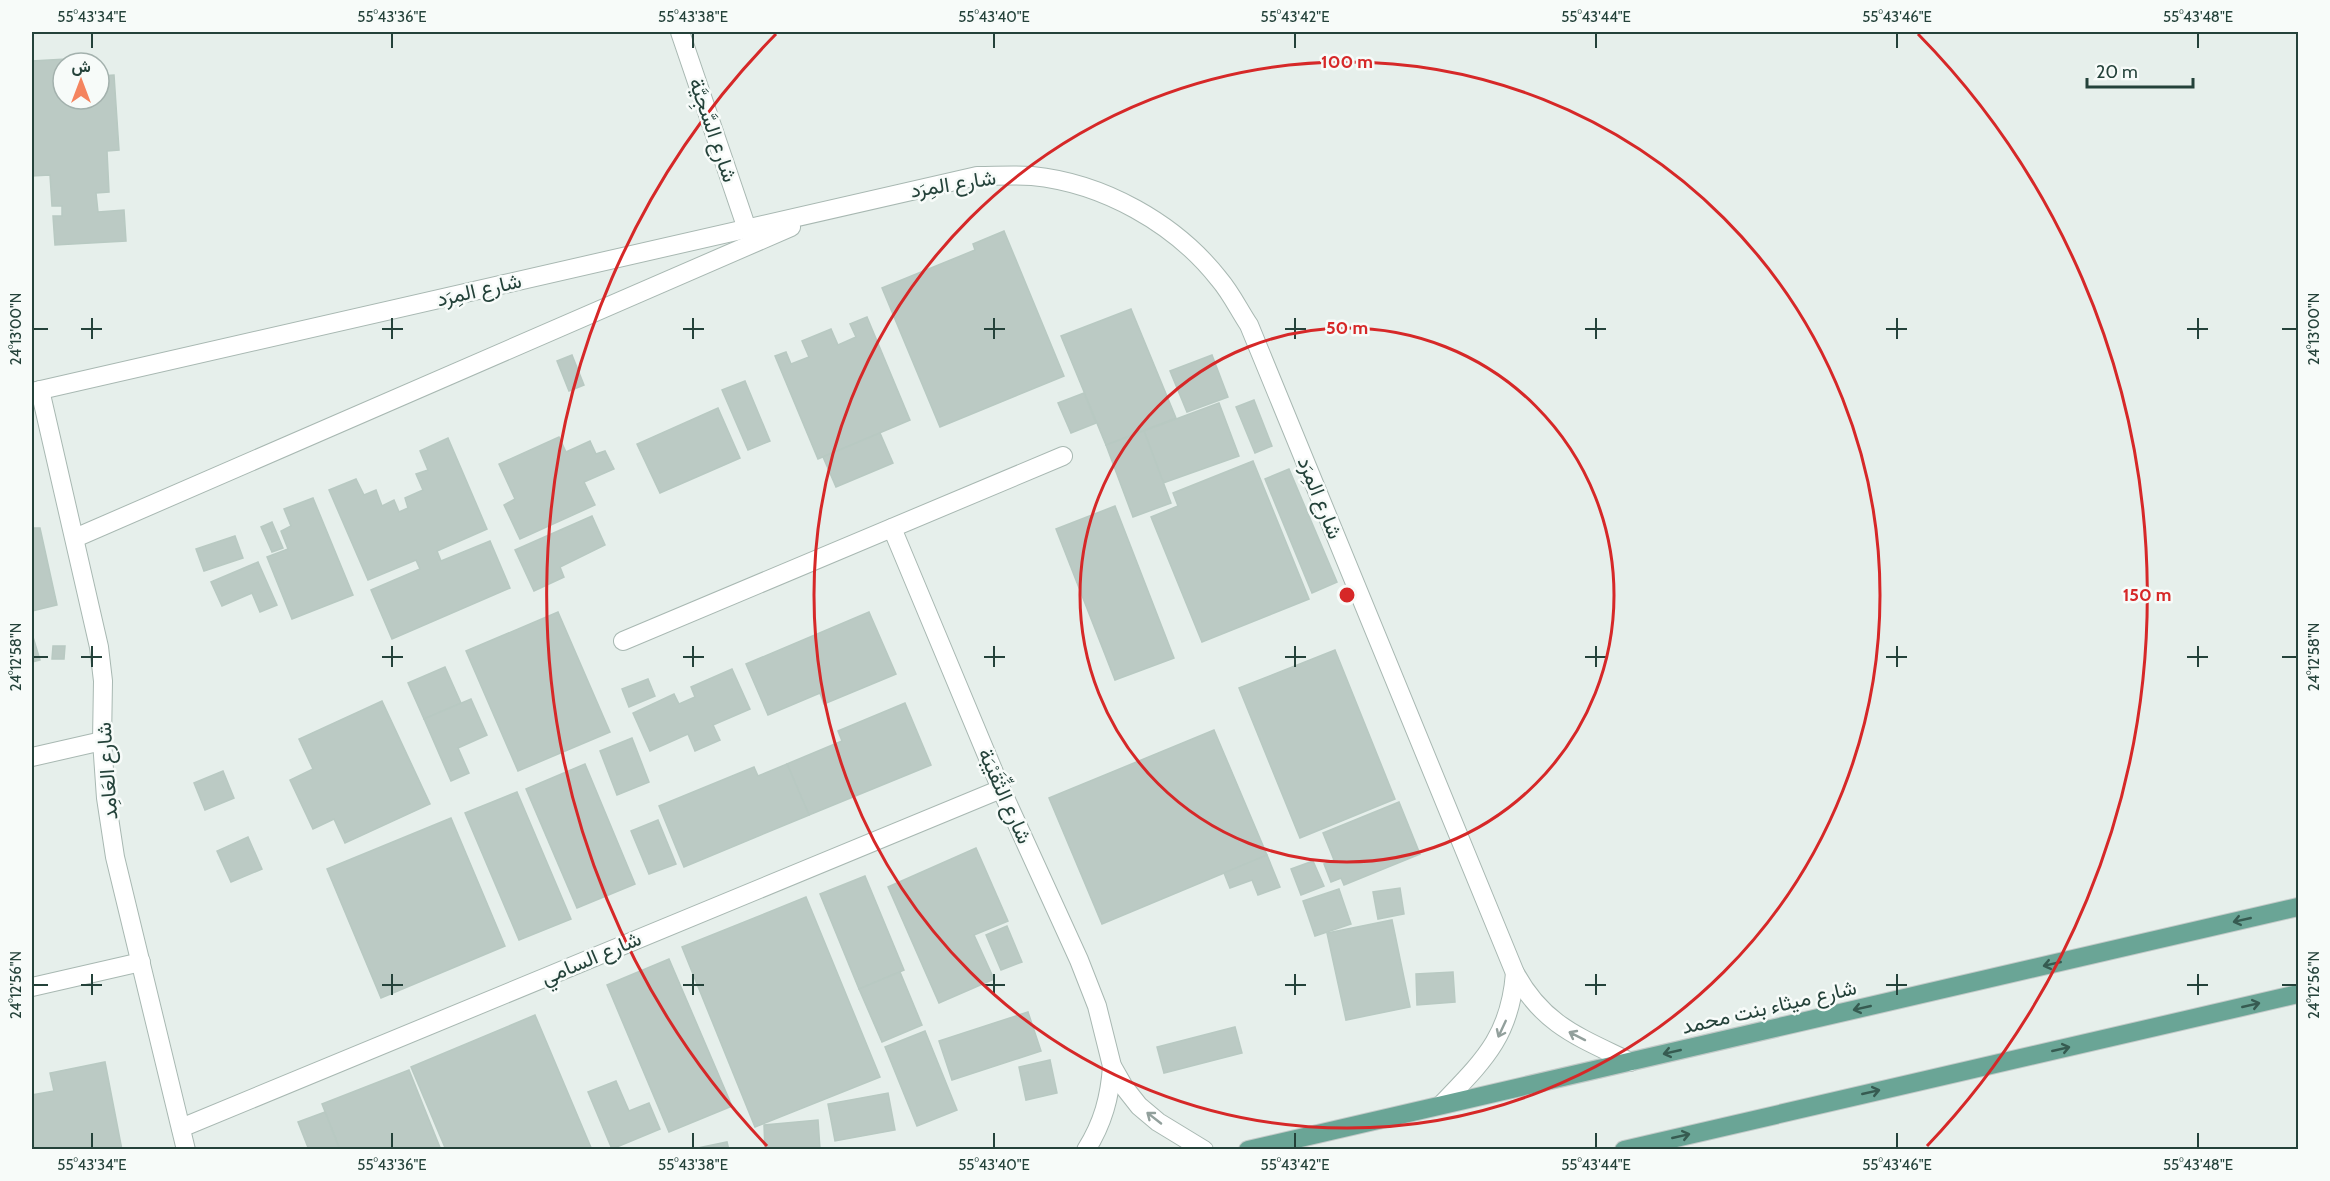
<svg xmlns="http://www.w3.org/2000/svg" width="2330" height="1181" viewBox="0 0 2330 1181" font-family="Cabin,Vazirmatn,sans-serif">
<style>
.building{fill:#bbcac4;stroke:#b8c9c2;stroke-width:1.5}
.lines{fill:none;stroke-linecap:round;stroke-linejoin:round}
.minor-casing{stroke:#a8b8b2;stroke-width:20}
.major-casing{stroke:#c2cac8;stroke-width:20}
.minor{stroke:#fff;stroke-width:18}
.major{stroke:#6aa596;stroke-width:18}
.oneway{stroke:#365b51}
.oneway2{stroke:#92a09c}
.ticks{fill:none;stroke:#24423a;stroke-width:2}
.ring{fill:none;stroke:#d62828;stroke-width:3}
.labels{text-anchor:middle;stroke-width:5;stroke-linejoin:round;paint-order:stroke}
.street-label{font-size:21px;fill:#24423a;stroke:#f7fbf9}
.centre{fill:#d62828;stroke:#f7fbf9;stroke-width:3}
.ring-label{font-size:18px;text-anchor:middle;font-weight:bold;fill:#d62828;stroke:#f7fbf9;stroke-width:5;stroke-linejoin:round;paint-order:stroke}
.neatline{fill:none;stroke:#24423a;stroke-width:2}
.ticks-label{font-size:15px;text-anchor:middle;fill:#24423a}
</style>
<rect width="100%" height="100%" fill="#e6efeb"/>
<g class="building">
<path d="M66,59V63H63V99H99V76L114,75L119,150L107,151L109,192L96,193L98,212L124,210L126,241L55,245L53,216H62V206H52L50,175L32,176V61Z"/>
<path d="M1004,231L1064,376L940,427L882,288L975,250L973,244Z"/>
<path d="M1131,309L1176,418L1106,445L1061,336Z"/>
<path d="M867,317L910,420L818,459L775,356L786,352L791,364L809,357L802,341L831,329L838,345L856,337L850,324Z"/>
<path d="M572,355L584,385L569,391L557,361Z"/>
<path d="M1212,355L1228,397L1187,412L1170,371Z"/>
<path d="M745,381L770,441L748,450L722,390Z"/>
<path d="M1084,393L1096,423L1071,433L1058,403Z"/>
<path d="M1254,400L1272,446L1255,453L1236,407Z"/>
<path d="M1219,403L1239,456L1163,483L1144,431Z"/>
<path d="M718,408L740,458L660,493L637,444Z"/>
<path d="M1144,431L1171,503L1133,517L1106,445Z"/>
<path d="M880,433L893,463L836,487L823,457Z"/>
<path d="M559,437L566,452L590,441L596,454L605,451L614,469L584,482L595,505L520,539L504,505L515,499L499,464Z"/>
<path d="M448,438L487,529L437,551L441,561L490,541L510,588L392,639L371,590L420,569L416,560L368,580L329,490L356,479L364,495L376,490L382,506L394,500L399,512L408,508L405,498L423,490L416,474L428,470L420,451Z"/>
<path d="M1253,461L1309,599L1202,642L1151,517L1178,506L1173,493Z"/>
<path d="M1289,469L1337,582L1312,593L1265,479Z"/>
<path d="M313,498L353,595L292,619L267,557L288,549L281,531L291,526L284,509Z"/>
<path d="M1115,506L1174,658L1115,680L1056,529Z"/>
<path d="M592,516L605,545L560,567L564,577L534,591L515,550Z"/>
<path d="M272,522L283,548L272,552L261,527Z"/>
<path d="M32,528H40L57,605L32,611Z"/>
<path d="M235,536L243,558L204,571L196,549Z"/>
<path d="M258,562L277,605L260,612L252,593L222,606L211,582Z"/>
<path d="M558,612L610,732L518,771L466,651Z"/>
<path d="M869,612L896,674L824,704L820,693L768,715L746,664Z"/>
<path d="M33,637L40,660L32,662V638Z"/>
<path d="M53,646H65L64,659H52Z"/>
<path d="M1335,650L1395,799L1300,838L1239,688Z"/>
<path d="M445,667L461,703L424,719L408,683Z"/>
<path d="M732,669L750,709L713,725L720,740L695,751L688,734L650,751L633,713L674,694L679,704L695,697L691,687Z"/>
<path d="M648,679L655,696L629,707L622,689Z"/>
<path d="M471,699L487,735L458,748L469,773L451,781L424,719Z"/>
<path d="M382,701L430,804L345,843L334,819L313,829L290,780L313,769L299,739Z"/>
<path d="M905,703L931,765L809,815L787,764L842,741L838,731Z"/>
<path d="M1214,730L1267,855L1102,924L1049,798Z"/>
<path d="M632,738L649,782L617,795L600,751Z"/>
<path d="M585,764L635,884L577,908L526,789Z"/>
<path d="M787,764L809,815L684,867L659,806L754,767L758,776Z"/>
<path d="M223,771L234,798L205,810L194,783Z"/>
<path d="M517,792L571,919L519,940L465,813Z"/>
<path d="M1399,802L1420,854L1344,885L1341,878L1331,882L1324,864L1334,860L1323,833Z"/>
<path d="M451,818L505,946L381,998L327,869Z"/>
<path d="M658,820L676,864L649,874L631,831Z"/>
<path d="M248,837L262,869L231,882L217,851Z"/>
<path d="M976,848L1008,921L974,935L994,979L939,1003L888,887Z"/>
<path d="M1267,855L1280,887L1258,895L1252,880L1230,888L1224,873Z"/>
<path d="M1313,861L1324,886L1301,895L1291,869Z"/>
<path d="M865,876L904,970L859,989L820,894Z"/>
<path d="M1400,888L1404,914L1378,919L1373,892Z"/>
<path d="M1339,889L1351,924L1315,936L1303,901Z"/>
<path d="M806,897L880,1077L755,1127L682,947Z"/>
<path d="M1392,920L1410,1007L1346,1020L1327,933Z"/>
<path d="M1007,926L1022,962L1001,970L986,935Z"/>
<path d="M669,959L732,1106L669,1132L607,985Z"/>
<path d="M900,972L922,1025L882,1042L859,989Z"/>
<path d="M1453,972L1455,1002L1417,1005L1416,974Z"/>
<path d="M1028,1012L1041,1051L952,1080L939,1041Z"/>
<path d="M535,1015L592,1150H446L411,1067Z"/>
<path d="M1235,1027L1242,1053L1164,1073L1157,1047Z"/>
<path d="M925,1031L957,1110L917,1126L885,1047Z"/>
<path d="M1050,1060L1057,1093L1026,1100L1019,1067Z"/>
<path d="M105,1062L122,1150H32V1095L54,1091L50,1073Z"/>
<path d="M409,1070L441,1150H340L322,1104Z"/>
<path d="M616,1081L629,1111L649,1103L660,1129L612,1149L588,1092Z"/>
<path d="M888,1093L895,1130L835,1141L828,1104Z"/>
<path d="M325,1112L340,1150H309L298,1122Z"/>
<path d="M818,1120L820,1149L765,1150L764,1125Z"/>
<path d="M727,1142L729,1150H688Z"/>
</g>
<g class="lines">
<defs>
<g id="minor">
<path d="M680,32L747,229"/>
<path d="M40,390L99,647L103,681L102,741L106,798L115,857L186,1150"/>
<path d="M32,392L977,176C995,176 1014,175 1032,176C1103,183 1175,223 1219,279C1231,293 1239,310 1249,325L1515,973C1543,1025 1579,1037 1630,1062"/>
<path d="M892,528L1001,789L1079,960L1097,1006L1112,1066L1124,1087L1139,1106L1158,1122L1204,1150"/>
<path d="M75,538L791,227"/>
<path d="M623,641L1063,456"/>
<path d="M32,757L102,741"/>
<path d="M32,987L141,962"/>
<path d="M1441,1105C1483,1061 1510,1037 1515,973"/>
<path d="M181,1128L1001,789"/>
<path d="M1086,1150C1103,1123 1110,1097 1112,1066"/>
</g>
<g id="major">
<path d="M1248,1150L2298,907"/>
<path d="M1624,1150L2298,994"/>
</g>
</defs>
<use href="#minor" class="minor-casing"/>
<use href="#major" class="major-casing"/>
<use href="#minor" class="minor"/>
<use href="#major" class="major"/>
</g>
<defs><path id="oneway-shaft" d="M-6 0H5M1.5-3L5.5 0L1.5 3" fill="none" stroke-width="1.6" stroke-linecap="round" stroke-linejoin="round" transform="scale(1.5)"/></defs>
<g class="oneway">
<use href="#oneway-shaft" transform="translate(2242 920) rotate(167)"/>
<use href="#oneway-shaft" transform="translate(2052 964) rotate(167)"/>
<use href="#oneway-shaft" transform="translate(2251 1005) rotate(-13)"/>
<use href="#oneway-shaft" transform="translate(1862 1008) rotate(167)"/>
<use href="#oneway-shaft" transform="translate(2061 1049) rotate(-13)"/>
<use href="#oneway-shaft" transform="translate(1672 1052) rotate(167)"/>
<use href="#oneway-shaft" transform="translate(1871 1092) rotate(-13)"/>
<use href="#oneway-shaft" transform="translate(1681 1136) rotate(-13)"/>
</g>
<g class="oneway2">
<use href="#oneway-shaft" transform="translate(1502 1029) rotate(115)"/>
<use href="#oneway-shaft" transform="translate(1577 1036) rotate(-153)"/>
<use href="#oneway-shaft" transform="translate(1154 1118) rotate(-142)"/>
</g>
<path class="ticks" d="M92,33V48M392,33V48M693,33V48M994,33V48M1295,33V48M1596,33V48M1897,33V48M2198,33V48M92,318V339M392,318V339M693,318V339M994,318V339M1295,318V339M1596,318V339M1897,318V339M2198,318V339M33,329H48M81,329H102M382,329H403M683,329H704M984,329H1005M1285,329H1306M1585,329H1606M1886,329H1907M2187,329H2208M2282,329H2297M92,646V667M392,646V667M693,646V667M994,646V667M1295,646V667M1596,646V667M1897,646V667M2198,646V667M33,657H48M81,657H102M382,657H403M683,657H704M984,657H1005M1285,657H1306M1585,657H1606M1886,657H1907M2187,657H2208M2282,657H2297M92,974V995M392,974V995M693,974V995M994,974V995M1295,974V995M1596,974V995M1897,974V995M2198,974V995M33,985H48M81,985H102M382,985H403M683,985H704M984,985H1005M1285,985H1306M1585,985H1606M1886,985H1907M2187,985H2208M2282,985H2297M92,1133V1148M392,1133V1148M693,1133V1148M994,1133V1148M1295,1133V1148M1596,1133V1148M1897,1133V1148M2198,1133V1148"/>
<g class="ring">
<circle cx="1347" cy="595" r="267"/>
<circle cx="1347" cy="595" r="533"/>
<path d="M767 1146A800 800 0 0 1 776 34M1918 34A800 800 0 0 1 1927 1146"/>
</g>
<g class="labels">
<g class="street-label">
<text transform="translate(713 130) rotate(71)" y="7">شارع السَّجِيَّة</text>
<text transform="translate(953 184) rotate(-9)" y="7">شارع المِرَد</text>
<text transform="translate(479 290) rotate(-13)" y="7">شارع المِرَد</text>
<text transform="translate(1320 498) rotate(68)" y="7">شارع المِرَد</text>
<text transform="translate(107 771) rotate(-94)" y="7">شارع العَامِد</text>
<text transform="translate(1005 796) rotate(66)" y="7">شارع الثِّقَيْبَة</text>
<text transform="translate(591 958) rotate(-23)" y="7">شارع السامي</text>
<text transform="translate(1769 1007) rotate(-13)" y="7">شارع ميثاء بنت محمد</text>
</g>
</g>
<circle cx="1347" cy="595" r="9" class="centre"/>
<g class="ring-label">
<text x="1347" y="68">100 m</text>
<text x="1347" y="334">50 m</text>
<text x="2147" y="601">150 m</text>
</g>
<rect width="2330" height="1181" fill="none" stroke="#f7fbf9" stroke-width="66"/>
<g transform="translate(81 81)"><circle r="28" fill="#f7fbf9" stroke="#a3b1ad" stroke-width="1.5"/>
<path d="M0-4.5L10 22L0 15L-10 22Z" fill="#f4845f"/>
<text y="-9" font-size="16" font-weight="bold" text-anchor="middle" fill="#24423a">ش</text>
</g>
<path d="M2087 78v9h106v-9" fill="none" stroke="#24423a" stroke-width="3"/>
<text x="2096" y="78" font-size="18" fill="#24423a" stroke="#f7fbf9" stroke-width="4.5" paint-order="stroke">20 m</text>
<rect x="33" y="33" width="2264" height="1115" class="neatline"/>
<g class="ticks-label">
<text x="92" y="22">55°43'34"E</text>
<text x="392" y="22">55°43'36"E</text>
<text x="693" y="22">55°43'38"E</text>
<text x="994" y="22">55°43'40"E</text>
<text x="1295" y="22">55°43'42"E</text>
<text x="1596" y="22">55°43'44"E</text>
<text x="1897" y="22">55°43'46"E</text>
<text x="2198" y="22">55°43'48"E</text>
<text transform="translate(16 329) rotate(-90)" y="5">24°13'00"N</text>
<text transform="translate(2314 329) rotate(-90)" y="5">24°13'00"N</text>
<text transform="translate(16 657) rotate(-90)" y="5">24°12'58"N</text>
<text transform="translate(2314 657) rotate(-90)" y="5">24°12'58"N</text>
<text transform="translate(16 985) rotate(-90)" y="5">24°12'56"N</text>
<text transform="translate(2314 985) rotate(-90)" y="5">24°12'56"N</text>
<text x="92" y="1170">55°43'34"E</text>
<text x="392" y="1170">55°43'36"E</text>
<text x="693" y="1170">55°43'38"E</text>
<text x="994" y="1170">55°43'40"E</text>
<text x="1295" y="1170">55°43'42"E</text>
<text x="1596" y="1170">55°43'44"E</text>
<text x="1897" y="1170">55°43'46"E</text>
<text x="2198" y="1170">55°43'48"E</text>
</g>
</svg>
